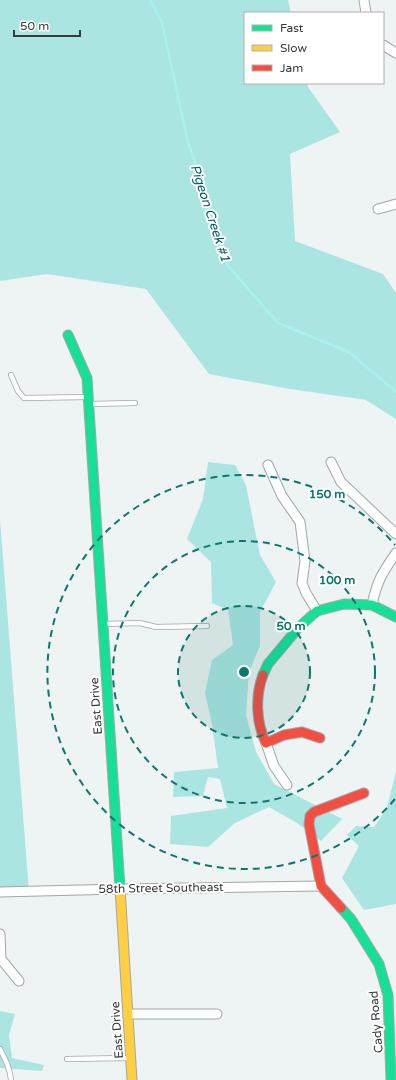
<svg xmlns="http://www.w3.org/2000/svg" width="396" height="1080" viewBox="0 0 396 1080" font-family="'Varela Round',sans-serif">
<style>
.forest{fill:#abe5e2}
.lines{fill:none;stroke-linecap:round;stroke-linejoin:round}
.stream{stroke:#a9f1ee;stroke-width:2.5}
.lane-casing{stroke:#a3a7a7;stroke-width:6}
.street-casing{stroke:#a3a7a7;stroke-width:11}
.fast-casing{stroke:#a3a7a7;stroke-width:11}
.slow-casing{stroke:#a3a7a7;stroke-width:11}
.jam-casing{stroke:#a3a7a7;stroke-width:11}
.lane{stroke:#fcfdfd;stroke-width:4.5}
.street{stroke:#fcfdfd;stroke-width:9}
.fast{stroke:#16e098;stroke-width:9}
.slow{stroke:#ffcf43;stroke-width:9}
.jam{stroke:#f24e42;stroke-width:9}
.ring{fill:none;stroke:#0f766e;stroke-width:2;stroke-dasharray:7 5}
.labels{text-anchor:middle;stroke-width:4;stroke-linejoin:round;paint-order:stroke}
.street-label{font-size:12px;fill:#363a3a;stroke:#fff}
.water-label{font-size:13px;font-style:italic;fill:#015f5d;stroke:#fff}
.centre{fill:#0f766e;stroke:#fff;stroke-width:2}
.ring-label{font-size:12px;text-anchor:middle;font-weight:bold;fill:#0f766e;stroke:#fff;stroke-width:4;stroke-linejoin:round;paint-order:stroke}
</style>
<rect width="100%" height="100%" fill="#eef3f3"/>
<g class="forest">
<path d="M0,0H288L291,13H245V83H307L308,87L340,132L290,154L295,241L383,274L396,293V419L366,400L290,389L209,374L146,289L47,274L0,281Z"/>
<path d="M208,462L235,465L246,485L260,555L276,582L260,612V646L249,672L246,715L256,752L274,784L342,819L321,841L297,823L269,807L235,823L208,847L170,844L171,816L227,808L220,779L208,777L203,796L173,797L174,772L218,768L212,724L205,693L212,660L233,645L228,610L212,603L211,562L187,539L203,499Z"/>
<path d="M0,519L29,892H0Z"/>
<path d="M396,771V904L364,910L342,878L359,846L347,835L356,826L374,827L387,808Z"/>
<path d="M0,1011L15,1014L9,1035L12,1058L44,1065L42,1071L0,1068Z"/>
</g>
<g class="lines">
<path class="stream" d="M150,0L162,23L187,138L228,266L278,323L349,352L396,392"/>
<defs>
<g id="lane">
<path d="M11,375L18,391L24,398L88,397"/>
<path d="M90,404L135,403"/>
<path d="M104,624L140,623L156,627L207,626"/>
<path d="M0,1049C5,1059 10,1068 11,1080"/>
<path d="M67,1059L129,1058"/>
</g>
<g id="street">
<path d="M364,0L366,13"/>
<path d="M383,45L396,53"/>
<path d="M378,209L396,204"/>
<path d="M331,462L341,482L396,534"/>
<path d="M268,465L282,496L300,522L305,561L302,583L306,593L317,611"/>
<path d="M372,605C377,581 382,573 396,553"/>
<path d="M266,743L274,766L287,785"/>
<path d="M0,892L120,889L321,886"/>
<path d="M0,934L1,959L19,981"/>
<path d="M128,1014H217"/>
</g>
<g id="fast">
<path d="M68,335L87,378L120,888"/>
<path d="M263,675L268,664L299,627L317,611L344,604L372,605L396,617"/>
<path d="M341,908L351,919L379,964L388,995L391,1080"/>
</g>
<path id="slow" d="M120,888L132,1080"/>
<g id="jam">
<path d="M263,675C255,696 256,723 266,743L284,735L302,732L320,738"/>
<path d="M341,908L321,886L309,824L310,816L314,812L364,793"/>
</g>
</defs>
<use href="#lane" class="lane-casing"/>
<use href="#street" class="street-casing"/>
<use href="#fast" class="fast-casing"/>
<use href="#slow" class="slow-casing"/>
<use href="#jam" class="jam-casing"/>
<use href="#lane" class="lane"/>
<use href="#street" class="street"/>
<use href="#fast" class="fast"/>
<use href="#slow" class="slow"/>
<use href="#jam" class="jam"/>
</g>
<circle cx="244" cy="672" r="66" fill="#0f766e" fill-opacity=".12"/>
<g class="ring">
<circle cx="244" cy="672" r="66"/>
<circle cx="244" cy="672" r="131"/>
<path d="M395 799A197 197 0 1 1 395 545"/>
</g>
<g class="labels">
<g class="street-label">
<text transform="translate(96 706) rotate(-94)" y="4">East Drive</text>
<text transform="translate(161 888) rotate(-1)" y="4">58th Street Southeast</text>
<text transform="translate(376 1022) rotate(-95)" y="4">Cady Road</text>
<text transform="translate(117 1030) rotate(-94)" y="4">East Drive</text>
</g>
<g class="water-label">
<text transform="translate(211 213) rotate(72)" y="5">Pigeon Creek #1</text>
</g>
</g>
<circle cx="244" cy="672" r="6" class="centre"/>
<g class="ring-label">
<text x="327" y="498">150 m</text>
<text x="337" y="584">100 m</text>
<text x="291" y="630">50 m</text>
</g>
<rect x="244" y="12" width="140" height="72" fill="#ffffff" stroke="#afb0b0"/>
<rect x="252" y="25" width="20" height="6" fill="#16e098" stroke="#afb0b0"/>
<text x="280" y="32" font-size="12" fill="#363a3a">Fast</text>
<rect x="252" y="45" width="20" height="6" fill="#ffcf43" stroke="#afb0b0"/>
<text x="280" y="52" font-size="12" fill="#363a3a">Slow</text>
<rect x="252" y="65" width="20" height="6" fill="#f24e42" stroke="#afb0b0"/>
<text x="280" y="72" font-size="12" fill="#363a3a">Jam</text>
<path d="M14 30v6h66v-6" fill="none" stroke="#363a3a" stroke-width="2"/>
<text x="20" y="30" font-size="12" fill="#363a3a" stroke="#ffffff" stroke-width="3" paint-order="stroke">50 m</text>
</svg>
